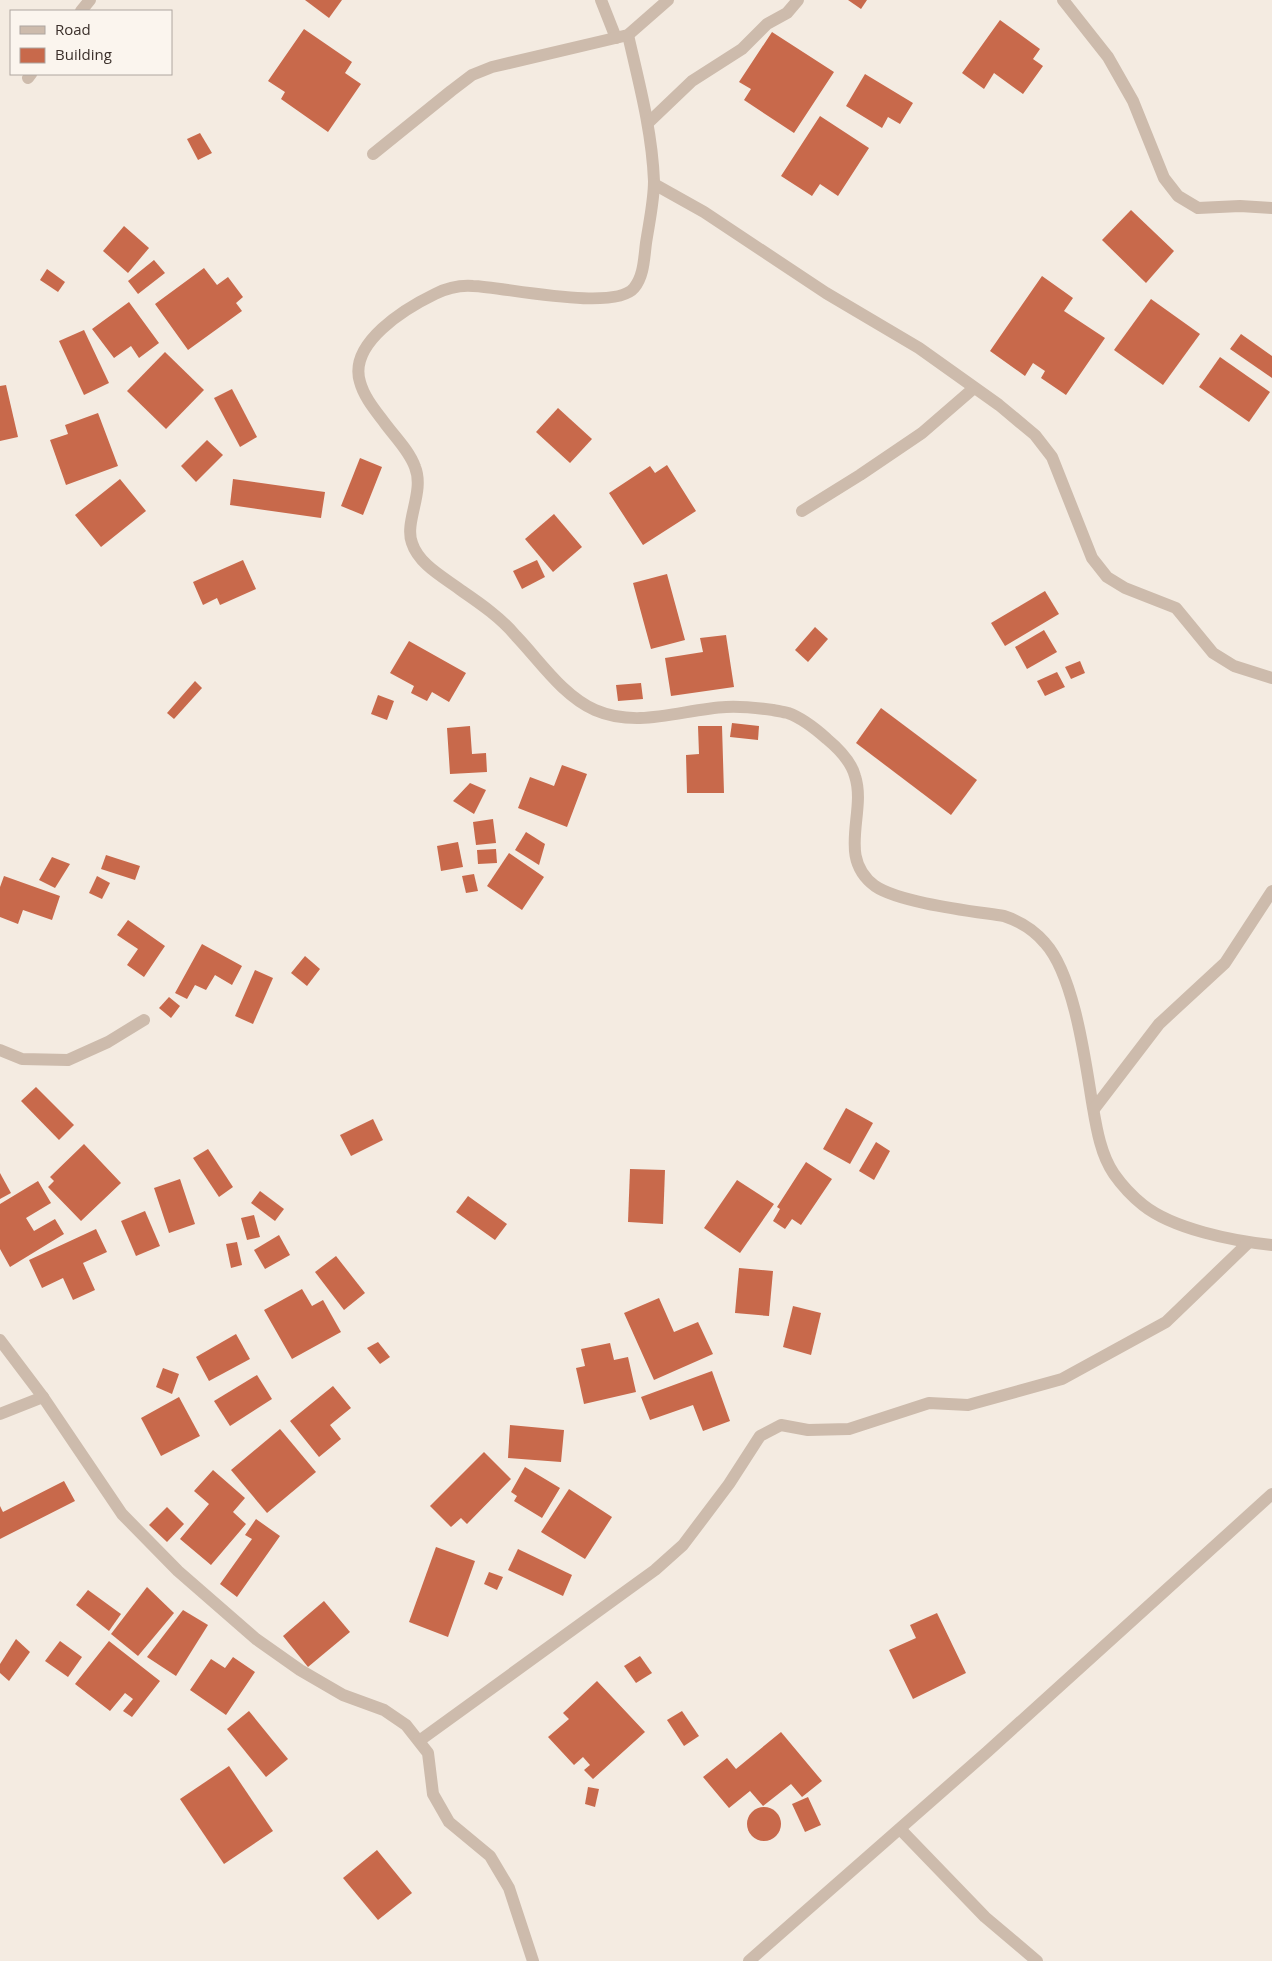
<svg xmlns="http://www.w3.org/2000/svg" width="1272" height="1961" viewBox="0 0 1272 1961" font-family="'Open Sans',sans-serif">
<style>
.building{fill:#c8694b}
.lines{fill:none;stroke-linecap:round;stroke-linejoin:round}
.minor{stroke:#cdbbac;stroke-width:12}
.tertiary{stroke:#cdbbac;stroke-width:12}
</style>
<rect width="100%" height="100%" fill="#f4ebe1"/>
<g class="building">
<path d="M305,0H342L329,18Z"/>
<path d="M848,0H867L861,9Z"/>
<path d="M1000,20L1040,49L1033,59L1043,66L1023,94L994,73L984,89L962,73Z"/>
<path d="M304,29L352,62L345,73L361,84L328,132L281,99L285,92L268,81Z"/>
<path d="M772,32L834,72L794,133L744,100L751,89L739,82Z"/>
<path d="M865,74L913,103L900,124L888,117L882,128L846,106Z"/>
<path d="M820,116L869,148L838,196L820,184L812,196L781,176Z"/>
<path d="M200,133L212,153L198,160L187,139Z"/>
<path d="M1131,210L1174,251L1146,283L1102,240Z"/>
<path d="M124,226L149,248L128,273L103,251Z"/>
<path d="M154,260L165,273L138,294L128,281Z"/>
<path d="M204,268L217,285L228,277L243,297L236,303L242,311L188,350L155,304Z"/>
<path d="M47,269L65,282L58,292L40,280Z"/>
<path d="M1042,276L1073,298L1064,311L1105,338L1066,395L1041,378L1045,371L1033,363L1025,376L990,351Z"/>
<path d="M1151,299L1200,334L1163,385L1114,350Z"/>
<path d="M129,302L159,343L139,358L131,346L114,358L92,329Z"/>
<path d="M84,330L109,383L84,395L59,341Z"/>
<path d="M1241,334L1272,356V378L1230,349Z"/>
<path d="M165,352L204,390L166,429L127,391Z"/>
<path d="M1220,357L1270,392L1249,422L1199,387Z"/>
<path d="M6,385L18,437L0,441V386Z"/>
<path d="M232,389L257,437L240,447L214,398Z"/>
<path d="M558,408L592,439L570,463L536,432Z"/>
<path d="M98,413L118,466L66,485L50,440L68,434L65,425Z"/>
<path d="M207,440L223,455L196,482L181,466Z"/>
<path d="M360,458L382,467L363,515L341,506Z"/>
<path d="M667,465L696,511L643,545L609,493L650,466L655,473Z"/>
<path d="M120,479L146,511L101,547L75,515Z"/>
<path d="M233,479L325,492L321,518L230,505Z"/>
<path d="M554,514L582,547L553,572L525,539Z"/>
<path d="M243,560L256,589L220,605L217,598L203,605L193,582Z"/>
<path d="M537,560L545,577L522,589L513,571Z"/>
<path d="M667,574L685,640L651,649L633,583Z"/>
<path d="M1045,591L1059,614L1005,646L991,623Z"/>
<path d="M815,627L828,639L808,662L795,650Z"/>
<path d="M1044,630L1057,652L1027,669L1015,647Z"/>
<path d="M726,635L734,687L671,696L665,658L703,652L700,638Z"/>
<path d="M409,641L466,673L449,702L432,692L427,701L411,693L414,686L390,673Z"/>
<path d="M1080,661L1085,673L1071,679L1065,667Z"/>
<path d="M1057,672L1065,687L1045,696L1037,681Z"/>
<path d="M195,681L202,688L174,719L167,713Z"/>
<path d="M641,683L643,699L618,701L616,685Z"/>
<path d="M378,695L394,701L387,720L371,714Z"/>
<path d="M881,708L977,780L951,815L856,743Z"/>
<path d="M732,723L759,726L758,740L730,737Z"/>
<path d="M470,726L472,754L486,753L487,772L450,774L447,728Z"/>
<path d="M698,726H722L724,793H687L686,755L699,754Z"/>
<path d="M562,765L587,774L567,827L518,808L530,777L554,786Z"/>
<path d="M470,783L486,790L474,814L453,801Z"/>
<path d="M493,819L496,843L476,845L473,822Z"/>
<path d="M526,832L545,844L539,865L515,850Z"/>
<path d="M458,842L463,867L441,871L437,846Z"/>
<path d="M496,849L497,863L478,864L477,850Z"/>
<path d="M509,853L544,877L522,910L487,886Z"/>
<path d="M106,855L140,866L135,880L101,869Z"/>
<path d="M52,857L70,864L55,888L39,880Z"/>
<path d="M474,874L478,891L466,893L462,876Z"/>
<path d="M4,876L60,896L52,920L23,910L18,924L0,917V887Z"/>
<path d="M97,876L110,883L102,899L89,893Z"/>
<path d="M128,920L165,946L144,977L127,965L138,949L117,935Z"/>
<path d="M202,944L242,966L232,985L215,975L206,990L195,985L187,999L175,993Z"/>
<path d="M305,956L320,969L307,986L291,973Z"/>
<path d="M255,970L273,978L253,1024L235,1016Z"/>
<path d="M169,997L180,1006L171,1018L159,1008Z"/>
<path d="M36,1087L74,1125L59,1140L21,1101Z"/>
<path d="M846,1108L873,1123L850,1164L823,1149Z"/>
<path d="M373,1119L383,1140L351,1156L340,1135Z"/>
<path d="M876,1142L890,1151L874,1180L859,1171Z"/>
<path d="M84,1144L121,1183L81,1221L48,1187L54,1181L50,1177Z"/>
<path d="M208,1149L233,1187L219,1197L193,1158Z"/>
<path d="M806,1162L832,1179L801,1225L792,1219L785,1229L773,1221L780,1209L777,1207Z"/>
<path d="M630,1169L665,1170L663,1224L628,1222Z"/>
<path d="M0,1173L11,1193L0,1199Z"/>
<path d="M180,1179L195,1224L169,1233L154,1188Z"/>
<path d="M737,1180L774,1204L740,1253L704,1228Z"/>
<path d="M38,1181L51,1203L26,1218L34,1231L55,1219L64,1234L10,1267L0,1249V1204Z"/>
<path d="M260,1191L284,1209L275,1221L251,1203Z"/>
<path d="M468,1196L507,1224L495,1240L456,1212Z"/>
<path d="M145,1211L160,1246L136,1256L121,1221Z"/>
<path d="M254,1215L260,1237L247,1240L241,1218Z"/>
<path d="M96,1229L107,1252L83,1263L95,1290L73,1300L63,1278L42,1288L29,1260Z"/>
<path d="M279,1235L290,1255L265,1269L254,1250Z"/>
<path d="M237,1242L242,1265L231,1268L226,1244Z"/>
<path d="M336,1256L365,1293L344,1310L315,1272Z"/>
<path d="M739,1268L773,1271L769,1316L735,1313Z"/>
<path d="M302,1289L312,1306L323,1300L341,1332L292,1359L264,1310Z"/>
<path d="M659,1298L674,1332L698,1322L713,1354L654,1380L624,1313Z"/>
<path d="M793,1306L821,1313L811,1355L783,1347Z"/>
<path d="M236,1334L250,1359L209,1381L196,1357Z"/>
<path d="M378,1342L390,1357L380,1364L367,1348Z"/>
<path d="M610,1343L614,1360L628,1357L636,1392L584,1404L576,1368L585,1366L581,1349Z"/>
<path d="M163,1368L179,1374L172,1394L156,1387Z"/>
<path d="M712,1371L730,1421L703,1431L693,1405L650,1420L641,1397Z"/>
<path d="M257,1375L272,1399L230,1426L214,1401Z"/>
<path d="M333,1386L351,1408L330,1425L341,1439L319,1457L290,1421Z"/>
<path d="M179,1397L200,1436L161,1456L141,1418Z"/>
<path d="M510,1425L564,1430L561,1462L508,1458Z"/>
<path d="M280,1429L316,1472L267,1513L231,1470Z"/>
<path d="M484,1452L511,1479L467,1524L461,1518L451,1527L430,1506Z"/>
<path d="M525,1467L560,1488L542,1518L514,1501L517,1496L511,1492Z"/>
<path d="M213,1470L245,1498L233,1512L246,1524L211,1565L180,1539L209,1504L194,1491Z"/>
<path d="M64,1481L75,1501L0,1539V1506L3,1512Z"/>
<path d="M569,1489L612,1517L585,1559L541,1532Z"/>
<path d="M167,1507L184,1524L167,1542L149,1525Z"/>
<path d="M256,1519L280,1536L237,1597L220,1584L252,1539L245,1535Z"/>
<path d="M436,1547L475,1561L448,1637L409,1622Z"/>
<path d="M518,1549L572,1575L563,1596L508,1570Z"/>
<path d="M489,1572L503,1577L497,1590L484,1584Z"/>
<path d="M147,1587L174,1613L138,1656L111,1634Z"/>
<path d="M88,1590L121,1614L109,1631L76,1605Z"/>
<path d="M324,1601L350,1632L308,1667L283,1636Z"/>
<path d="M183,1610L208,1625L176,1676L147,1657Z"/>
<path d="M937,1613L966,1673L913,1699L889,1650L916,1638L910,1625Z"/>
<path d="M16,1639L30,1652L9,1681L0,1673V1664Z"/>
<path d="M60,1641L82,1657L68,1677L45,1661Z"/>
<path d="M109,1641L160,1681L132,1717L123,1711L133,1699L125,1693L110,1711L75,1684Z"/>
<path d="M640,1656L652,1673L636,1683L624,1666Z"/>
<path d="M233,1657L255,1672L226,1715L190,1690L211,1659L225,1668Z"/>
<path d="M597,1681L645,1732L593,1779L584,1770L590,1765L583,1757L574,1765L548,1737L569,1719L563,1713Z"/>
<path d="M249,1711L288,1759L266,1777L227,1729Z"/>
<path d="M682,1711L699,1736L684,1746L667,1720Z"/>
<path d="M781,1732L822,1781L802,1797L791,1784L763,1806L750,1791L729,1808L703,1777L727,1758L736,1769Z"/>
<path d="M229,1766L273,1831L224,1864L180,1799Z"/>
<path d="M588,1787L599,1789L595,1807L585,1804Z"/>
<path d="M808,1797L821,1825L805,1832L792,1804Z"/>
<circle cx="764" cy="1824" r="17"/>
<path d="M377,1850L412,1893L378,1920L343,1878Z"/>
</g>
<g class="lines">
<g class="minor">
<path d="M601,0L616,38"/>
<path d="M1063,0L1108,57L1133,101L1164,178L1178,196L1198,208L1240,206L1272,208"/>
<path d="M81,11L90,0"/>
<path d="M628,35C639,83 652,131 654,181C654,201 649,223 646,243C644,258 644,276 634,288C614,312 504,287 473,286C460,285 447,288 435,294C406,308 348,343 360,382C364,397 375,410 384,422C394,436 409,450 415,467C425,492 404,522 412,543C419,565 445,578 462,591C481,604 501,618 516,636C540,661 562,695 595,710C639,729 683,709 726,707C742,706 758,708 773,710C778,711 784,712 788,713C802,718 817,730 827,739C839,749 851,761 855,776C867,813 836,857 875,886C900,903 972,911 1004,916C1019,921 1034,930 1045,943C1074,975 1085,1059 1092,1102C1096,1125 1100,1154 1114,1174C1121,1184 1133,1197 1143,1205C1173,1229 1233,1241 1272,1245"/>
<path d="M28,78L31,74"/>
<path d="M648,123L692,81L742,49L767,24L787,13L798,0"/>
<path d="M373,154L451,91L472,75L492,67L628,35L668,0"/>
<path d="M654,184L704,212L826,293L919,348L999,405L1035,435L1052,457L1092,558L1107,577L1125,588L1176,608L1213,653L1234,666L1272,678"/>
<path d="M802,511L860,475L922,433L974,388"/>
<path d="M0,1050L22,1059L68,1060L108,1042L144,1020"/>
<path d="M1094,1109L1159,1024L1225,963L1272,891"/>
<path d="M0,1340L43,1397L122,1514L178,1571L256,1639L300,1670L343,1695L384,1710L406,1725L428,1753L433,1794L449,1822L490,1856L509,1888L533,1961"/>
<path d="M0,1414L43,1397"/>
<path d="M419,1741L655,1570L683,1545L729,1484L760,1436L781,1425L808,1430L849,1429L929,1403L968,1405L1062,1379L1166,1322L1248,1243"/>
<path d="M900,1829L985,1917L1037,1961"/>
</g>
<path class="tertiary" d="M749,1961L987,1752L1272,1494"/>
</g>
<rect x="10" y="10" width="162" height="65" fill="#fbf5ee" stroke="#aea6a0"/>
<rect x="20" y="26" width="25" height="8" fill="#cdbbac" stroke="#aea6a0"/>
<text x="55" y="35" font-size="15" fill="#3b302b">Road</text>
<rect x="20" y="48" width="25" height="15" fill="#c8694b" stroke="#aea6a0"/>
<text x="55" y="60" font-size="15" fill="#3b302b">Building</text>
</svg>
